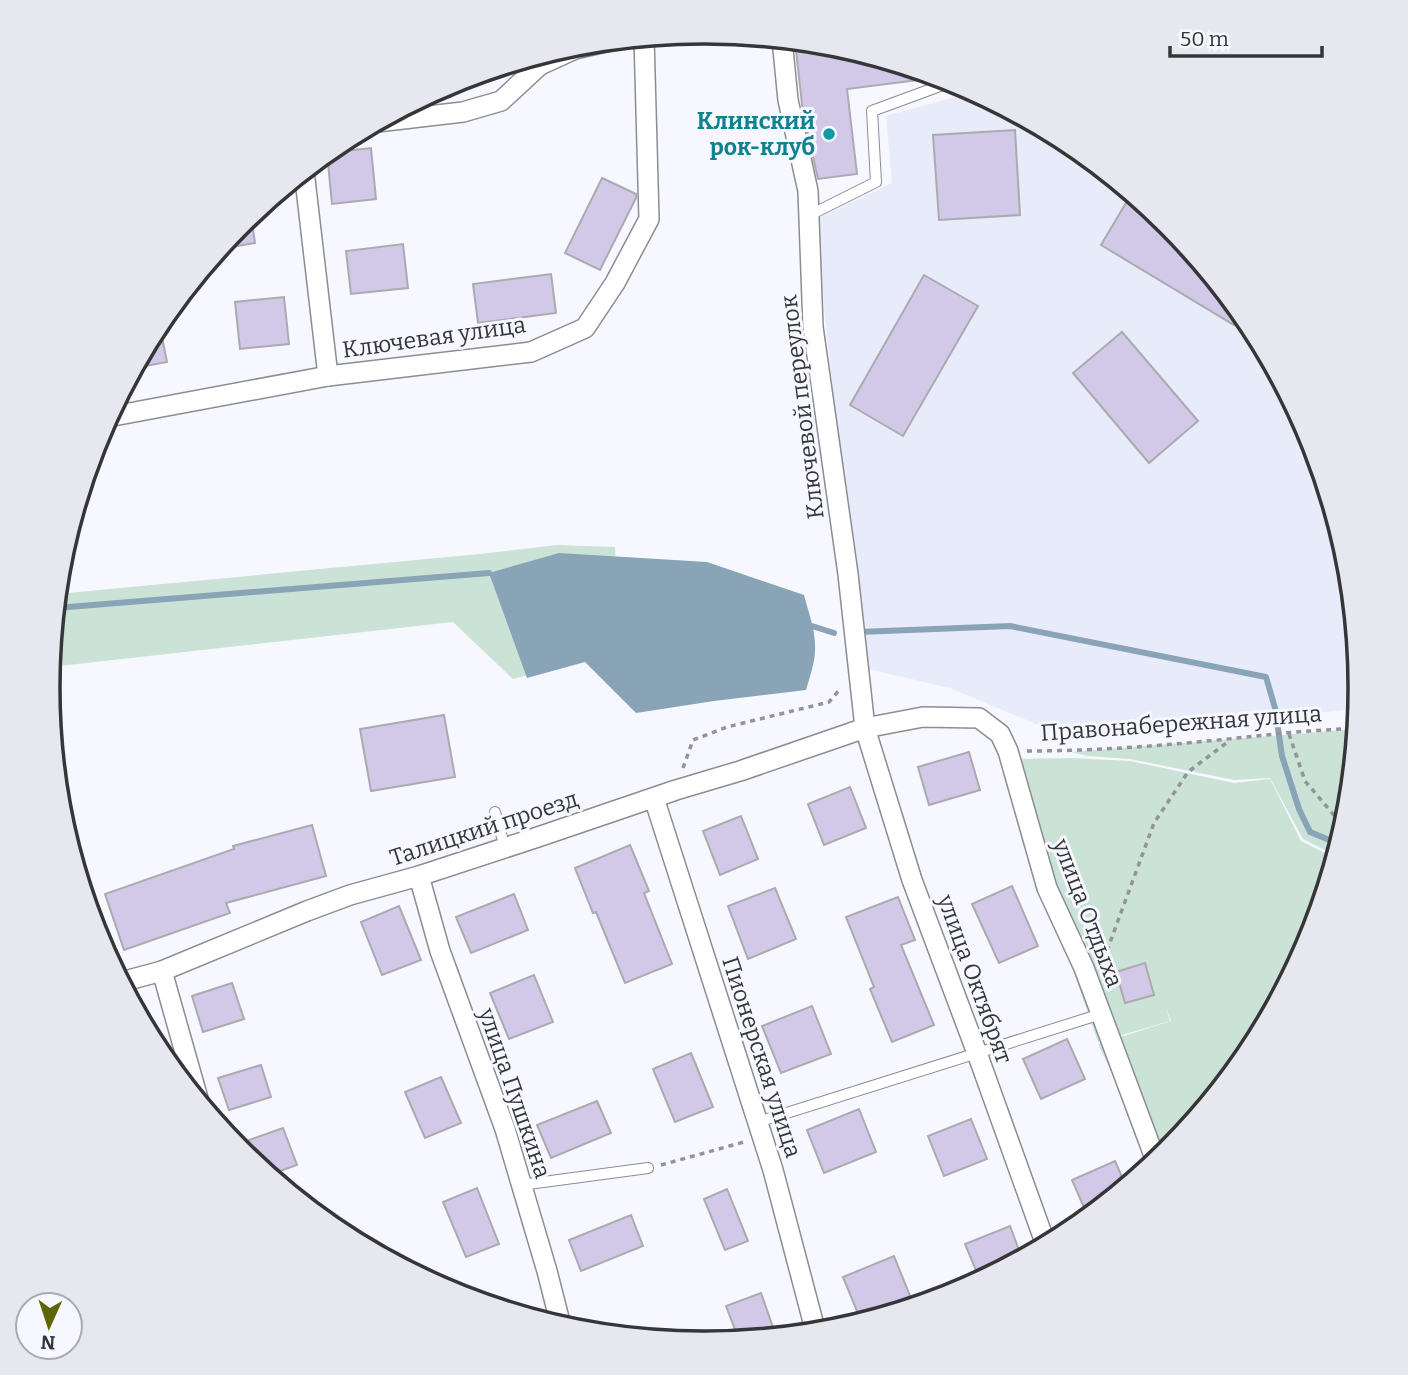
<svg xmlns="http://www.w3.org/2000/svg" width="1408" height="1375" viewBox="0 0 1408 1375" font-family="Bitter,serif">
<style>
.built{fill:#e8ebfa}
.green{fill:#cbe2d6}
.water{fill:#89a4b7}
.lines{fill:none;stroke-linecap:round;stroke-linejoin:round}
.stream{stroke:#89a4b7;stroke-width:6}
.building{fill:#d1c9e7;stroke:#abaab0;stroke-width:2}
.service-casing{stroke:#8b8d93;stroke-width:12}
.minor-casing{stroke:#8b8d93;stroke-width:22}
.path{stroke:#939399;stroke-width:3.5;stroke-dasharray:5 5;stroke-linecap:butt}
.service{stroke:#fff;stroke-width:10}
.minor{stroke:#fff;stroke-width:19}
.culture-dot{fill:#0f9aa8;stroke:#f6f7ff;stroke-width:2.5}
.labels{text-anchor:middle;stroke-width:6;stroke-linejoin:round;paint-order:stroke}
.culture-label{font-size:23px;font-weight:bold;fill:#0d838f;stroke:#f6f7ff;text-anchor:end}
.street-label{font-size:23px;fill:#363639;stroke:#f6f7ff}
.rim{fill:none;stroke:#363639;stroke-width:3.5}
</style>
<rect width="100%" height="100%" fill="#f6f7ff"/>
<path class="built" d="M966,87L1069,142L1168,224L1250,323L1310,437L1347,560L1360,688L1358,709L1065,736L950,688L864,668L852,576L815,220L892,183L886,116L962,95Z"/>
<g class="green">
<path d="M557,545L615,547L621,673L599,656L513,679L453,622L50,667L57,594L480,554Z"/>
<path d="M1356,729L1347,816L1335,855L1303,839L1270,778L1234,780L1130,759L1088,756L1071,752Z"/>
<path d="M1073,758L1130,761L1234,783L1270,779L1301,841L1335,858L1310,939L1249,1052L1168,1152L1154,1163L1098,1044L1171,1021L1165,1006L1170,1021L1098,1042L1073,970L1017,759Z"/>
</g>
<path class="water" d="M559,553L707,562L804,595C808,611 815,629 815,645C816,660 810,676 806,690L714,701L636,713L585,662L527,678L489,573Z"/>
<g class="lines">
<g class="stream">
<path d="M56,608L489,573"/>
<path d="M812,626L834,633"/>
<path d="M859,632L1010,626L1266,677L1275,708L1282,756L1299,809L1310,832L1339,844"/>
</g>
</g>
<g class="building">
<path d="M837,46L942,77L847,89L857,174L818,179L803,113L796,50Z"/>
<path d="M1015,130L1020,215L939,220L933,135Z"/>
<path d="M371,148L376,199L332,204L327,153Z"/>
<path d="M602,178L636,194V198L600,270L565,253Z"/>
<path d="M1129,198L1158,216L1168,224L1241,313L1234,325L1101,245Z"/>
<path d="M251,215L255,243L220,249L240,223Z"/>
<path d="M403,244L408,288L351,294L346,251Z"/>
<path d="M551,274L556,313L478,323L473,284Z"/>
<path d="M924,275L978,306L903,436L850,405Z"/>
<path d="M284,297L289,344L240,349L235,302Z"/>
<path d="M159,322L167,362L135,368L159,323Z"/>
<path d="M1122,332L1198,421L1149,463L1073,373Z"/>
<path d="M444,715L455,777L371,791L360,729Z"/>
<path d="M969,752L980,790L929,805L918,767Z"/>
<path d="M850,787L866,828L824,845L808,804Z"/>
<path d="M741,816L758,859L720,875L703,831Z"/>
<path d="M312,825L326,876L226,903L230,913L124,950L105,894L234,849L233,846Z"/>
<path d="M630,845L649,891L644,893L672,964L625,983L596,912L593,913L575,868Z"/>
<path d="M1012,886L1038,946L999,963L972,904Z"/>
<path d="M775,888L796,939L748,959L728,906Z"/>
<path d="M514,894L528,930L471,953L456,917Z"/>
<path d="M898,897L915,940L901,945L934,1025L892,1042L870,989L874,987L846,917Z"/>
<path d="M399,906L421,960L382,975L361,922Z"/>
<path d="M1145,963L1154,995L1125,1003L1116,972Z"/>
<path d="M534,975L553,1022L509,1039L490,993Z"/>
<path d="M232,983L244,1019L203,1032L192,996Z"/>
<path d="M812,1006L831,1054L781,1073L762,1026Z"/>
<path d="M1067,1039L1085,1079L1041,1099L1023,1059Z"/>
<path d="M691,1053L713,1107L675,1122L653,1069Z"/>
<path d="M261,1065L271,1097L229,1110L218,1078Z"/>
<path d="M441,1077L461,1123L425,1138L405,1092Z"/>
<path d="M597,1101L611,1133L551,1158L537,1125Z"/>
<path d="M859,1109L876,1152L824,1173L807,1130Z"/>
<path d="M971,1119L987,1159L944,1176L928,1136Z"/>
<path d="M283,1128L297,1165L269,1175L235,1145Z"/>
<path d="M1115,1161L1126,1186L1088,1217L1072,1180Z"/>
<path d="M477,1188L499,1244L466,1257L443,1202Z"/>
<path d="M727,1189L748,1241L725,1250L704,1199Z"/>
<path d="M631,1215L643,1246L581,1271L569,1240Z"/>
<path d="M1010,1226L1022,1258L980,1280L965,1244Z"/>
<path d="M894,1256L912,1301L861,1321L843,1277Z"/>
<path d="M761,1293L776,1336L739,1340L726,1306Z"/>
</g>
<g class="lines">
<defs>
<g id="service">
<path d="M810,215L876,182L872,111L948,83L950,80"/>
<path d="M495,812L505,848"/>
<path d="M758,1122L1101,1014"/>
<path d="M521,1185L648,1168"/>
</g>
<g id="minor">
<path d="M782,39L788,100L808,191L813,327L848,574L865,728L912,880L977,1053L1046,1245"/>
<path d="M377,122L463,112L501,101L540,65L575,49L610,41"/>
<path d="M304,171L328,376"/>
<path d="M108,417L328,376L531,352L585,328L615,283L649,219L644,37"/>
<path d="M654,798L773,1170L816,1333"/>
<path d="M419,876L440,951L505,1129L547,1271L561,1326"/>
<path d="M162,971L199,1102"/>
<path d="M121,982L162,971L307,911L350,895L419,876L535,838L676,790L740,771L865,728L923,717L979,718L1000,734L1008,751L1047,888L1084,968L1156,1161"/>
</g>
</defs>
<use href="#service" class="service-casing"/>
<use href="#minor" class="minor-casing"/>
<g class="path">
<path d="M1289,734L1305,781L1344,827"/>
<path d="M1027,751C1110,751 1193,743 1275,734C1302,731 1329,730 1356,728"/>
<path d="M683,768L693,740L727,727L829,702L840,689"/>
<path d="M1101,958L1105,956L1154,823L1188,772L1229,741"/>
<path d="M661,1165L744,1142"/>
</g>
<use href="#service" class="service"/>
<use href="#minor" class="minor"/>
</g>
<circle class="culture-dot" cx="829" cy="134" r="7"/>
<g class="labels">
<g class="culture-label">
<text x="815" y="129">Клинский<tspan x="815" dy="26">рок-клуб</tspan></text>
</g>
<g class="street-label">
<text transform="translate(434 337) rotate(-8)" y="8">Ключевая улица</text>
<text transform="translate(802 407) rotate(-97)" y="8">Ключевой переулок</text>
<text transform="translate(1181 723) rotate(-4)" y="8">Правонабережная улица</text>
<text transform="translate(484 828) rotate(-18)" y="8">Талицкий проезд</text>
<text transform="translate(1088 913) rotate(69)" y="8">улица Отдыха</text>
<text transform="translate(975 979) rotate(70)" y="8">улица Октябрят</text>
<text transform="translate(762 1057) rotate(72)" y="8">Пионерская улица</text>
<text transform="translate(515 1093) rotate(71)" y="8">улица Пушкина</text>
</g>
</g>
<path d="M0 0H1408V1375H0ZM703 44H705A643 643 0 0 1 1348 687V688A643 643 0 0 1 705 1331H703A643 643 0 0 1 60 688V687A643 643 0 0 1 703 44Z" fill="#e7e8ef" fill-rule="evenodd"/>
<path class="rim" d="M703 44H705A643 643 0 0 1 1348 687V688A643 643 0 0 1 705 1331H703A643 643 0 0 1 60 688V687A643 643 0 0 1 703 44Z"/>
<g transform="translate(49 1326) rotate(183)"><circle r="33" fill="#f6f7ff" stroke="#a9aab0" stroke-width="2"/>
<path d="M0-5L12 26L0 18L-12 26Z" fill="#5f6502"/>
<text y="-10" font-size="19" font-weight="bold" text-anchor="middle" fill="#363639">N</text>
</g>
<path d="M1170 46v10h152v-10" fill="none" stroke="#363639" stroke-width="3.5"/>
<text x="1180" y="46" font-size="21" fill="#363639" stroke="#f6f7ff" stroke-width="5" paint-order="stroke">50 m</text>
</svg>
